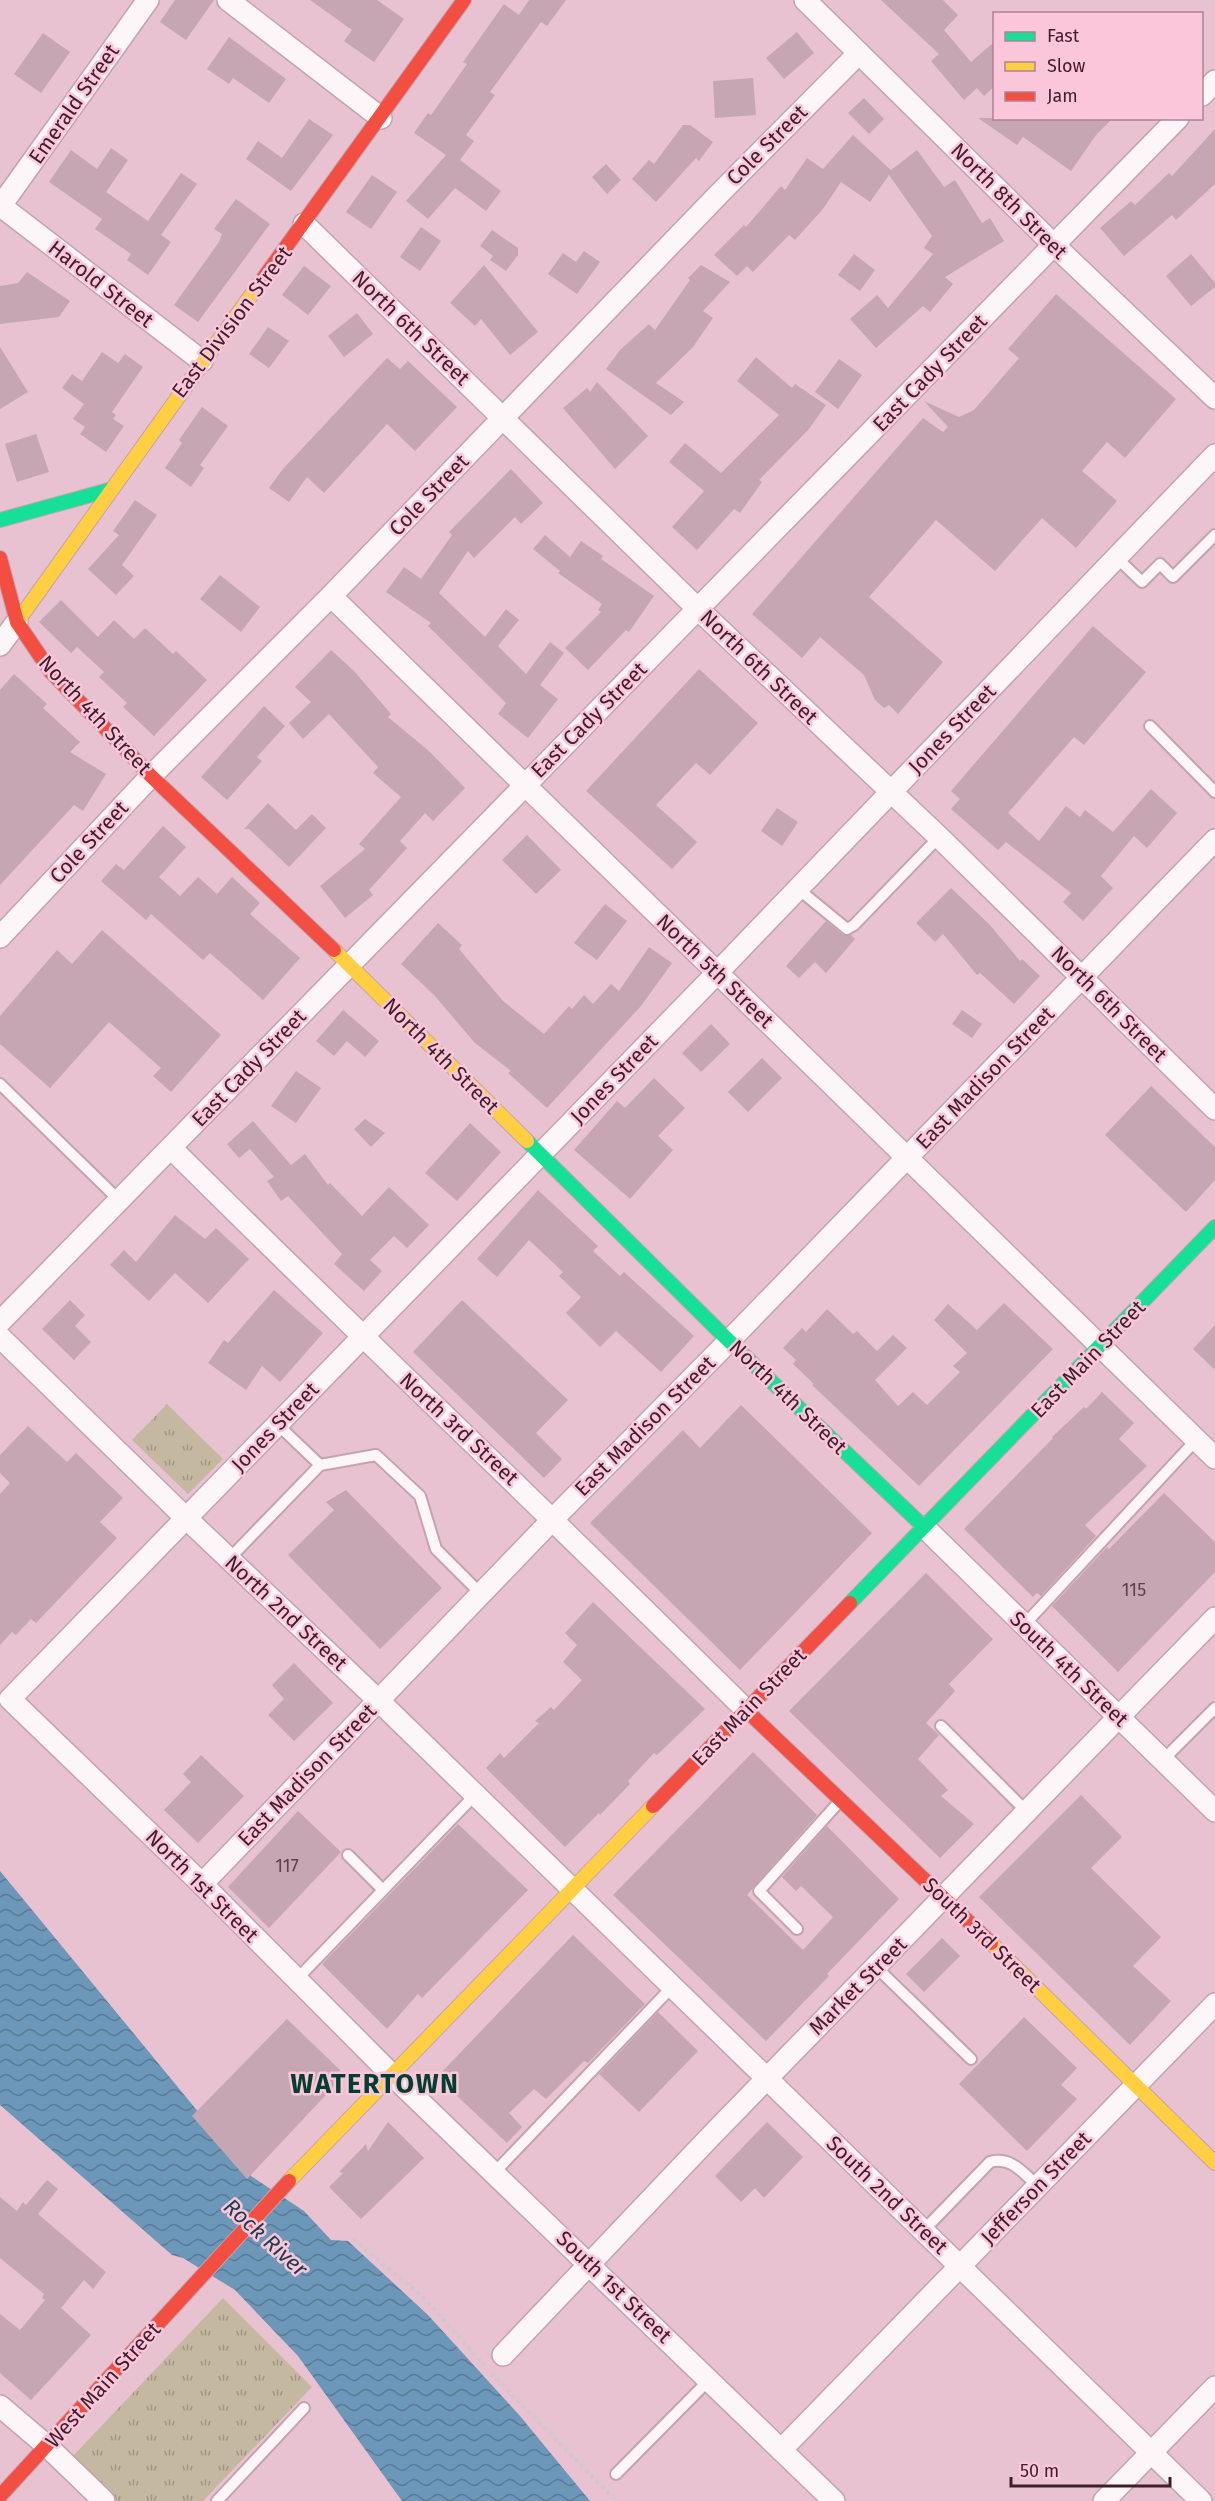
<svg xmlns="http://www.w3.org/2000/svg" width="1215" height="2501" viewBox="0 0 1215 2501" font-family="'Fira Sans',sans-serif">
<style>
.grass{fill:url(#grass-tufts)}
.water{fill:url(#water-waves)}
.building{fill:#c6a6b2}
.lines{fill:none;stroke-linecap:round;stroke-linejoin:round}
.lane-casing{stroke:#c4a3b0;stroke-width:14}
.street-casing{stroke:#c4a3b0;stroke-width:24}
.fast-casing{stroke:#c4a3b0;stroke-width:16}
.slow-casing{stroke:#c4a3b0;stroke-width:16}
.jam-casing{stroke:#c4a3b0;stroke-width:16}
.path{stroke:#d3c7cb;stroke-width:4;stroke-dasharray:4.5 3;stroke-linecap:butt}
.lane{stroke:#fcf6f8;stroke-width:10}
.street{stroke:#fcf6f8;stroke-width:21}
.fast{stroke:#16e098;stroke-width:14}
.slow{stroke:#ffcf43;stroke-width:14}
.jam{stroke:#f24e42;stroke-width:14}
.labels{text-anchor:middle;stroke-width:5;stroke-linejoin:round;paint-order:stroke}
.number-label{font-size:18px;fill:#60404d}
.street-label{font-size:21px;fill:#3e1e2b;stroke:#fbc6d9}
.water-label{font-size:22px;font-style:italic;fill:#193c4e;stroke:#fbc6d9}
.district-label{font-size:27px;font-weight:bold;letter-spacing:1.5px;fill:#033e33;stroke:#fbc6d9}
</style>
<defs>
<pattern id="grass-tufts" width="24" height="20" patternUnits="userSpaceOnUse" patternTransform="scale(1.5)"><rect width="24" height="20" fill="#c5b8a1"/><path d="M3 7l-1-3M5 7V3M7 7l1-3M15 17l-1-3M17 17v-4M19 17l1-3" fill="none" stroke="#a19583"/></pattern>
<pattern id="water-waves" width="16" height="10" patternUnits="userSpaceOnUse" patternTransform="scale(1.5)"><rect width="16" height="10" fill="#6c97b8"/><path d="M0 5q4-4 8 0t8 0" fill="none" stroke="#5a7b96"/></pattern>
</defs>
<rect width="100%" height="100%" fill="#e9c2d1"/>
<g class="grass">
<path d="M167,1404L223,1459L188,1494L132,1440Z"/>
<path d="M223,2298L312,2387L203,2501H115L70,2459Z"/>
</g>
<path class="water" d="M0,1871L251,2176L304,2211L331,2240L348,2241L428,2315L520,2416L590,2501H402L298,2356L235,2290L183,2258L172,2255L0,2105Z"/>
<g class="building">
<path d="M175,0H214L186,40L160,22Z"/>
<path d="M310,0H377L404,19L374,62L344,41L352,30Z"/>
<path d="M529,0H566L547,26L541,22L490,92L495,95L466,135L474,141L460,160L501,191L486,211L455,188L428,219L406,201L446,155L414,133L428,113L431,115L467,64L463,62L504,4L519,15Z"/>
<path d="M881,0H943L958,15L944,30L971,62L994,42V87L984,96L977,88L964,100L931,61L939,54Z"/>
<path d="M797,32L814,53L784,79L766,58Z"/>
<path d="M43,33L70,52L41,93L14,74Z"/>
<path d="M229,37L286,79L269,103L233,78L229,84L207,69Z"/>
<path d="M753,78L756,115L715,118L713,81Z"/>
<path d="M864,98L884,119L869,134L848,113Z"/>
<path d="M978,118H1113L1096,135L1071,171L1023,137L1017,145Z"/>
<path d="M309,119L333,135L291,191L246,159L258,141L282,158Z"/>
<path d="M683,125H690L713,142L699,161L696,158L656,202L632,179L649,160L654,164Z"/>
<path d="M1215,129V184L1176,220L1172,215L1124,256L1100,228L1131,201L1135,205L1169,173L1172,176Z"/>
<path d="M853,135L891,170L917,150L944,187L955,180L982,223L990,218L1004,241L945,277L953,284L930,312L923,306L876,348L850,319L877,295L888,308L933,254L924,248L932,236L889,175L870,202L841,182L823,209L795,240L789,235L753,272L747,266L737,276L714,255L744,225L746,227L781,186L785,190L807,158L823,169Z"/>
<path d="M111,148L128,160L106,192L148,221L181,173L197,184L161,235L171,242L148,275L127,260L131,254L95,229L102,219L49,182L71,150L97,169Z"/>
<path d="M606,164L621,180L607,194L592,177Z"/>
<path d="M372,175L397,192L371,229L346,212Z"/>
<path d="M236,199L270,224L198,322L174,305L219,242L222,234L214,229Z"/>
<path d="M421,227L441,241L420,271L400,257Z"/>
<path d="M492,230L518,248V255L506,271L490,260L493,256L480,246Z"/>
<path d="M584,251L600,262L577,294L548,274L563,253L576,262Z"/>
<path d="M854,254L875,270L860,291L838,275Z"/>
<path d="M1191,254L1215,283V287L1191,306L1166,276Z"/>
<path d="M484,265L538,332L510,355L481,319L475,326L450,303Z"/>
<path d="M701,265L730,282L703,311L713,318L693,347L656,383L684,402L671,415L606,369L620,350L649,324L655,330L690,280L688,278Z"/>
<path d="M304,266L331,286L308,315L282,295Z"/>
<path d="M27,272L70,301L59,317L0,324V286L18,283Z"/>
<path d="M1056,294L1176,399L1125,458L1107,442L1082,471L1117,501L1076,548L1042,518L995,571L936,520L869,597L943,662L898,714L889,705L884,708L875,700L864,675L820,637L802,658L752,614L923,418L943,432L948,427L924,401L959,417L974,410L1019,358L1008,349Z"/>
<path d="M357,313L373,334L344,357L328,336Z"/>
<path d="M268,327L289,341L269,368L249,354Z"/>
<path d="M0,347L28,392L0,409Z"/>
<path d="M102,352L118,363L125,354L143,367L112,412L116,415L113,419L124,426L106,452L80,434L85,427L73,419L84,404L62,388L72,374L82,381Z"/>
<path d="M756,357L792,388L795,384L826,405L809,429L759,480L762,482L740,513L734,509L697,550L672,527L704,491L669,462L685,443L721,473L779,415L737,381Z"/>
<path d="M387,358L400,369L408,361L457,407L415,451L387,424L324,493L307,477L289,502L269,488L282,470Z"/>
<path d="M839,359L862,375L838,409L815,392Z"/>
<path d="M597,382L648,436L615,469L563,408L587,388L590,392Z"/>
<path d="M202,407L228,426L200,465L204,468L191,487L165,468L182,443L179,440Z"/>
<path d="M36,434L49,472L17,482L5,444Z"/>
<path d="M511,469L543,503L521,524L515,517L474,558L468,551L439,593L485,637L506,609L519,620L498,646L526,674L550,642L564,653L540,685L558,699L528,738L498,714L506,703L428,626L431,623L386,592L404,567L421,579L452,535L449,532Z"/>
<path d="M135,500L157,515L122,565L134,576L116,595L88,569L119,535L113,531Z"/>
<path d="M545,535L570,557L581,541L603,556L601,559L654,596L629,632L626,630L588,670L565,648L601,612L598,610L602,604L558,573L560,571L533,549Z"/>
<path d="M220,575L260,607L241,632L200,599Z"/>
<path d="M61,600L98,637L114,620L134,639L145,628L173,654L176,651L207,680L154,736L123,707L127,703L99,677L104,672L77,647L71,653L39,622Z"/>
<path d="M1093,626L1146,672L1084,745L1074,737L1008,813L1039,841L1066,806L1080,817L1085,810L1113,832L1151,789L1177,813L1147,848L1134,836L1101,876L1113,888L1083,921L1063,902L1071,893L1006,842L998,850L951,809L960,799L951,791Z"/>
<path d="M331,650L354,671L391,714L388,717L430,752L465,788L433,821L425,813L400,841L407,848L369,890L373,895L345,918L320,886L365,849L359,844L401,797L373,773L378,767L329,714L303,739L289,723L311,702L295,687Z"/>
<path d="M699,669L758,723L710,775L696,763L656,805L697,842L672,869L586,791Z"/>
<path d="M14,674L47,704L43,708L80,742L70,752L106,774L83,811L74,805L0,885V690Z"/>
<path d="M264,706L285,726L257,757L262,761L227,800L201,777Z"/>
<path d="M268,803L296,830L312,814L326,828L289,867L249,829H244Z"/>
<path d="M777,808L798,822L782,846L761,831Z"/>
<path d="M163,826L186,847L159,877L180,896L198,877L217,894L232,877L260,903L250,914L300,958L263,1000L210,953L203,960L151,914L146,920L101,881L116,864L124,870Z"/>
<path d="M527,835L561,870L536,894L502,860Z"/>
<path d="M951,888L989,924L1020,961L1022,959L1040,976L1014,1004L980,973L977,975L943,934L935,942L916,923Z"/>
<path d="M605,904L627,921L597,960L574,943Z"/>
<path d="M826,921L843,935H851L855,939L826,973L815,962L799,978L786,966Z"/>
<path d="M438,923L462,945L459,949L503,1001L544,1034L569,1006L572,1009L584,995L593,1004L611,984L619,991L649,947L672,963L641,1006L547,1108L508,1073L511,1071L475,1043L434,995L401,964Z"/>
<path d="M102,930L221,1035L171,1092L153,1076L161,1068L109,1022L50,1088L0,1044V1016L57,950L72,964Z"/>
<path d="M343,1010L379,1041L365,1057L347,1041L334,1056L316,1041Z"/>
<path d="M962,1010L982,1024L972,1038L952,1024Z"/>
<path d="M711,1024L730,1044L701,1072L682,1053Z"/>
<path d="M762,1058L782,1078L748,1112L728,1092Z"/>
<path d="M296,1071L321,1088L296,1123L271,1106Z"/>
<path d="M654,1078L685,1108L658,1136L673,1150L630,1199L574,1150L617,1101L625,1108Z"/>
<path d="M1151,1086L1215,1147V1180L1186,1212L1105,1135Z"/>
<path d="M365,1119L385,1133L371,1147L354,1129Z"/>
<path d="M253,1121L291,1165L305,1154L328,1185L330,1183L362,1216L389,1187L429,1225L407,1248L394,1236L370,1260L382,1271L364,1291L334,1264L342,1254L288,1196L281,1201L267,1181L274,1177L250,1149L239,1158L227,1144Z"/>
<path d="M470,1123L501,1152L457,1201L425,1173Z"/>
<path d="M538,1190L598,1246L593,1251L620,1276L624,1272L694,1336L661,1372L616,1331L600,1347L566,1313L581,1297L559,1276L563,1272L529,1240L497,1277L477,1259Z"/>
<path d="M175,1215L205,1239L216,1228L249,1259L208,1303L175,1273L149,1301L110,1265L124,1250L136,1262Z"/>
<path d="M274,1290L323,1333L280,1382L262,1366L246,1390L208,1363L224,1340L228,1343Z"/>
<path d="M70,1300L85,1315L75,1326L91,1342L74,1360L42,1329Z"/>
<path d="M462,1300L568,1400L536,1433L562,1459L544,1478L413,1352Z"/>
<path d="M1004,1303L1053,1349L919,1486L812,1385L814,1384L793,1364L796,1360L783,1348L802,1328L806,1332L827,1309L853,1334L857,1331L877,1351L893,1335L907,1348L875,1380L898,1406L913,1392L927,1405L960,1372L953,1366L967,1353L934,1320L948,1304L977,1330Z"/>
<path d="M1215,1325V1370L1193,1349Z"/>
<path d="M1102,1392L1134,1423L1119,1439L1147,1466L1085,1525L1096,1536L1041,1596L1037,1593L1033,1597L964,1529L1053,1438L1052,1437L1084,1407L1086,1409Z"/>
<path d="M741,1405L872,1533L740,1670L590,1523L683,1430L700,1448Z"/>
<path d="M28,1426L67,1462L76,1453L123,1498L100,1522L117,1538L36,1623L31,1619L16,1635L12,1632L0,1645V1494L10,1483L0,1473V1455Z"/>
<path d="M346,1490L442,1588L380,1649L288,1555L334,1510L326,1502Z"/>
<path d="M1164,1493L1215,1542V1572L1118,1672L1052,1606L1107,1547L1109,1549Z"/>
<path d="M926,1573L993,1639L949,1684L955,1691L926,1723L939,1735L918,1759L948,1790L941,1796L974,1824L940,1858L789,1711Z"/>
<path d="M593,1602L705,1709L657,1755L654,1753L628,1781L630,1784L600,1815L599,1813L565,1847L486,1768L500,1753L504,1758L539,1723L535,1721L551,1707L554,1710L582,1680L563,1662L577,1645L565,1633Z"/>
<path d="M294,1663L333,1703L294,1741L268,1715L284,1699L272,1685Z"/>
<path d="M753,1752L817,1815L747,1895L803,1950L833,1917L801,1886L796,1891L782,1877L827,1826L899,1899L827,1974L829,1976L766,2041L613,1895Z"/>
<path d="M201,1755L244,1796L198,1843L164,1810L191,1782L183,1774Z"/>
<path d="M1081,1795L1122,1837L1091,1868L1161,1937L1133,1966L1171,2001L1130,2045L979,1897Z"/>
<path d="M298,1811L341,1852L269,1928L228,1887Z"/>
<path d="M458,1824L528,1890L422,1998L418,1994L387,2029L322,1964Z"/>
<path d="M573,1935L645,2004L588,2063L584,2061L546,2099L534,2089L509,2113L522,2127L507,2143L437,2077Z"/>
<path d="M942,1938L960,1956L924,1992L906,1974Z"/>
<path d="M658,2012L698,2051L639,2112L599,2074Z"/>
<path d="M1024,2017L1077,2068L1061,2085L1077,2099L1027,2151L959,2084Z"/>
<path d="M287,2019L340,2070L339,2081L247,2179L192,2116Z"/>
<path d="M388,2122L424,2158L361,2219L329,2187L343,2173L339,2172L366,2144L368,2151Z"/>
<path d="M767,2122L803,2157L764,2198L755,2188L741,2202L715,2176Z"/>
<path d="M47,2180L58,2189L38,2214L106,2272L93,2289L84,2280L61,2308L91,2335L31,2400L0,2373V2314L20,2330L45,2300L42,2298L44,2294L0,2258V2197L17,2211L23,2202L26,2205Z"/>
</g>
<g class="lines">
<defs>
<g id="lane">
<path d="M1117,558L1142,582L1160,564L1173,577L1215,535"/>
<path d="M1150,726L1215,792"/>
<path d="M797,888L847,929L854,925L939,837"/>
<path d="M0,1084L120,1201"/>
<path d="M277,1424L320,1465"/>
<path d="M229,1559L320,1465L376,1455L420,1496L436,1549L481,1594"/>
<path d="M1024,1625L1196,1440"/>
<path d="M941,1726L1027,1812"/>
<path d="M1163,1760L1215,1708"/>
<path d="M348,1855L383,1890"/>
<path d="M797,1929L759,1891L839,1802"/>
<path d="M876,1967L971,2059"/>
<path d="M297,1979L475,1795"/>
<path d="M494,2173L672,1987"/>
<path d="M923,2231L990,2162C1011,2156 1023,2173 1038,2186"/>
<path d="M616,2474L709,2380"/>
<path d="M217,2501L304,2408"/>
</g>
<g id="street">
<path d="M228,0L381,118"/>
<path d="M805,0L1055,246L1215,398"/>
<path d="M1202,95L1215,81"/>
<path d="M1,206L202,361"/>
<path d="M0,207L148,0"/>
<path d="M304,224L698,609L939,837L1215,1109"/>
<path d="M331,596L1215,1458"/>
<path d="M0,645L17,622"/>
<path d="M0,937L151,776L331,596L719,194L859,53"/>
<path d="M171,1148C361,1337 556,1521 746,1710"/>
<path d="M0,1322L1178,118"/>
<path d="M0,1337L186,1518L379,1701L1201,2501"/>
<path d="M924,1527L1215,1811"/>
<path d="M202,1884L553,1519L729,1341L1215,840"/>
<path d="M503,2355L710,2137L1215,1618"/>
<path d="M0,2406L47,2446L104,2501"/>
<path d="M781,2450L1215,2004"/>
<path d="M834,2501L392,2075L202,1884L10,1699L717,973L1215,455"/>
<path d="M1104,2501L1215,2387"/>
</g>
<g id="fast">
<path d="M0,520L109,490"/>
<path d="M527,1141L729,1341L924,1527"/>
<path d="M850,1603L1215,1227"/>
</g>
<g id="slow">
<path d="M17,622L257,287"/>
<path d="M334,950L527,1141"/>
<path d="M991,1943L1215,2163"/>
<path d="M289,2181L653,1806"/>
</g>
<g id="jam">
<path d="M257,287L464,0"/>
<path d="M0,558L17,622L51,672L151,776L334,950"/>
<path d="M746,1710L991,1943"/>
<path d="M653,1806L850,1603"/>
<path d="M0,2496L289,2181"/>
</g>
</defs>
<use href="#lane" class="lane-casing"/>
<use href="#street" class="street-casing"/>
<use href="#fast" class="fast-casing"/>
<use href="#slow" class="slow-casing"/>
<use href="#jam" class="jam-casing"/>
<g class="path">
<path d="M353,2239L423,2297L484,2365"/>
<path d="M491,2373L616,2501"/>
</g>
<use href="#lane" class="lane"/>
<use href="#street" class="street"/>
<use href="#fast" class="fast"/>
<use href="#slow" class="slow"/>
<use href="#jam" class="jam"/>
</g>
<g class="labels">
<g class="number-label">
<text x="1134" y="1596">115</text>
<text x="287" y="1872">117</text>
</g>
<g class="street-label">
<text transform="translate(74 104) rotate(-55)" y="7">Emerald Street</text>
<text transform="translate(767 145) rotate(-45)" y="7">Cole Street</text>
<text transform="translate(1009 201) rotate(45)" y="7">North 8th Street</text>
<text transform="translate(101 284) rotate(38)" y="7">Harold Street</text>
<text transform="translate(232 322) rotate(-53)" y="7">East Division Street</text>
<text transform="translate(411 328) rotate(44)" y="7">North 6th Street</text>
<text transform="translate(930 373) rotate(-46)" y="7">East Cady Street</text>
<text transform="translate(429 495) rotate(-46)" y="7">Cole Street</text>
<text transform="translate(759 667) rotate(44)" y="7">North 6th Street</text>
<text transform="translate(95 715) rotate(47)" y="7">North 4th Street</text>
<text transform="translate(589 720) rotate(-45)" y="7">East Cady Street</text>
<text transform="translate(952 729) rotate(-46)" y="7">Jones Street</text>
<text transform="translate(89 842) rotate(-47)" y="7">Cole Street</text>
<text transform="translate(715 971) rotate(44)" y="7">North 5th Street</text>
<text transform="translate(1109 1004) rotate(45)" y="7">North 6th Street</text>
<text transform="translate(441 1056) rotate(45)" y="7">North 4th Street</text>
<text transform="translate(249 1068) rotate(-46)" y="7">East Cady Street</text>
<text transform="translate(985 1078) rotate(-46)" y="7">East Madison Street</text>
<text transform="translate(614 1079) rotate(-46)" y="7">Jones Street</text>
<text transform="translate(1088 1359) rotate(-46)" y="7">East Main Street</text>
<text transform="translate(788 1397) rotate(44)" y="7">North 4th Street</text>
<text transform="translate(645 1426) rotate(-45)" y="7">East Madison Street</text>
<text transform="translate(275 1427) rotate(-46)" y="7">Jones Street</text>
<text transform="translate(459 1429) rotate(43)" y="7">North 3rd Street</text>
<text transform="translate(286 1613) rotate(43)" y="7">North 2nd Street</text>
<text transform="translate(1069 1669) rotate(44)" y="7">South 4th Street</text>
<text transform="translate(749 1707) rotate(-46)" y="7">East Main Street</text>
<text transform="translate(307 1775) rotate(-46)" y="7">East Madison Street</text>
<text transform="translate(202 1886) rotate(45)" y="7">North 1st Street</text>
<text transform="translate(982 1935) rotate(44)" y="7">South 3rd Street</text>
<text transform="translate(858 1986) rotate(-45)" y="7">Market Street</text>
<text transform="translate(1036 2188) rotate(-46)" y="7">Jefferson Street</text>
<text transform="translate(887 2195) rotate(44)" y="7">South 2nd Street</text>
<text transform="translate(614 2287) rotate(44)" y="7">South 1st Street</text>
<text transform="translate(103 2385) rotate(-48)" y="7">West Main Street</text>
</g>
<g class="water-label">
<text transform="translate(266 2237) rotate(42)" y="8">Rock River</text>
</g>
<g class="district-label">
<text x="375" y="2093">WATERTOWN</text>
</g>
</g>
<rect x="993" y="12" width="210" height="108" fill="#fbc6d9" stroke="#af8393" stroke-width="1.5"/>
<rect x="1005" y="32" width="30" height="9" fill="#16e098" stroke="#af8393" stroke-width="1.5"/>
<text x="1047" y="42" font-size="18" fill="#3e1e2b">Fast</text>
<rect x="1005" y="62" width="30" height="9" fill="#ffcf43" stroke="#af8393" stroke-width="1.5"/>
<text x="1047" y="72" font-size="18" fill="#3e1e2b">Slow</text>
<rect x="1005" y="92" width="30" height="9" fill="#f24e42" stroke="#af8393" stroke-width="1.5"/>
<text x="1047" y="102" font-size="18" fill="#3e1e2b">Jam</text>
<path d="M1011 2477v9h159v-9" fill="none" stroke="#3e1e2b" stroke-width="3"/>
<text x="1020" y="2477" font-size="18" fill="#3e1e2b" stroke="#fbc6d9" stroke-width="4.5" paint-order="stroke">50 m</text>
</svg>
